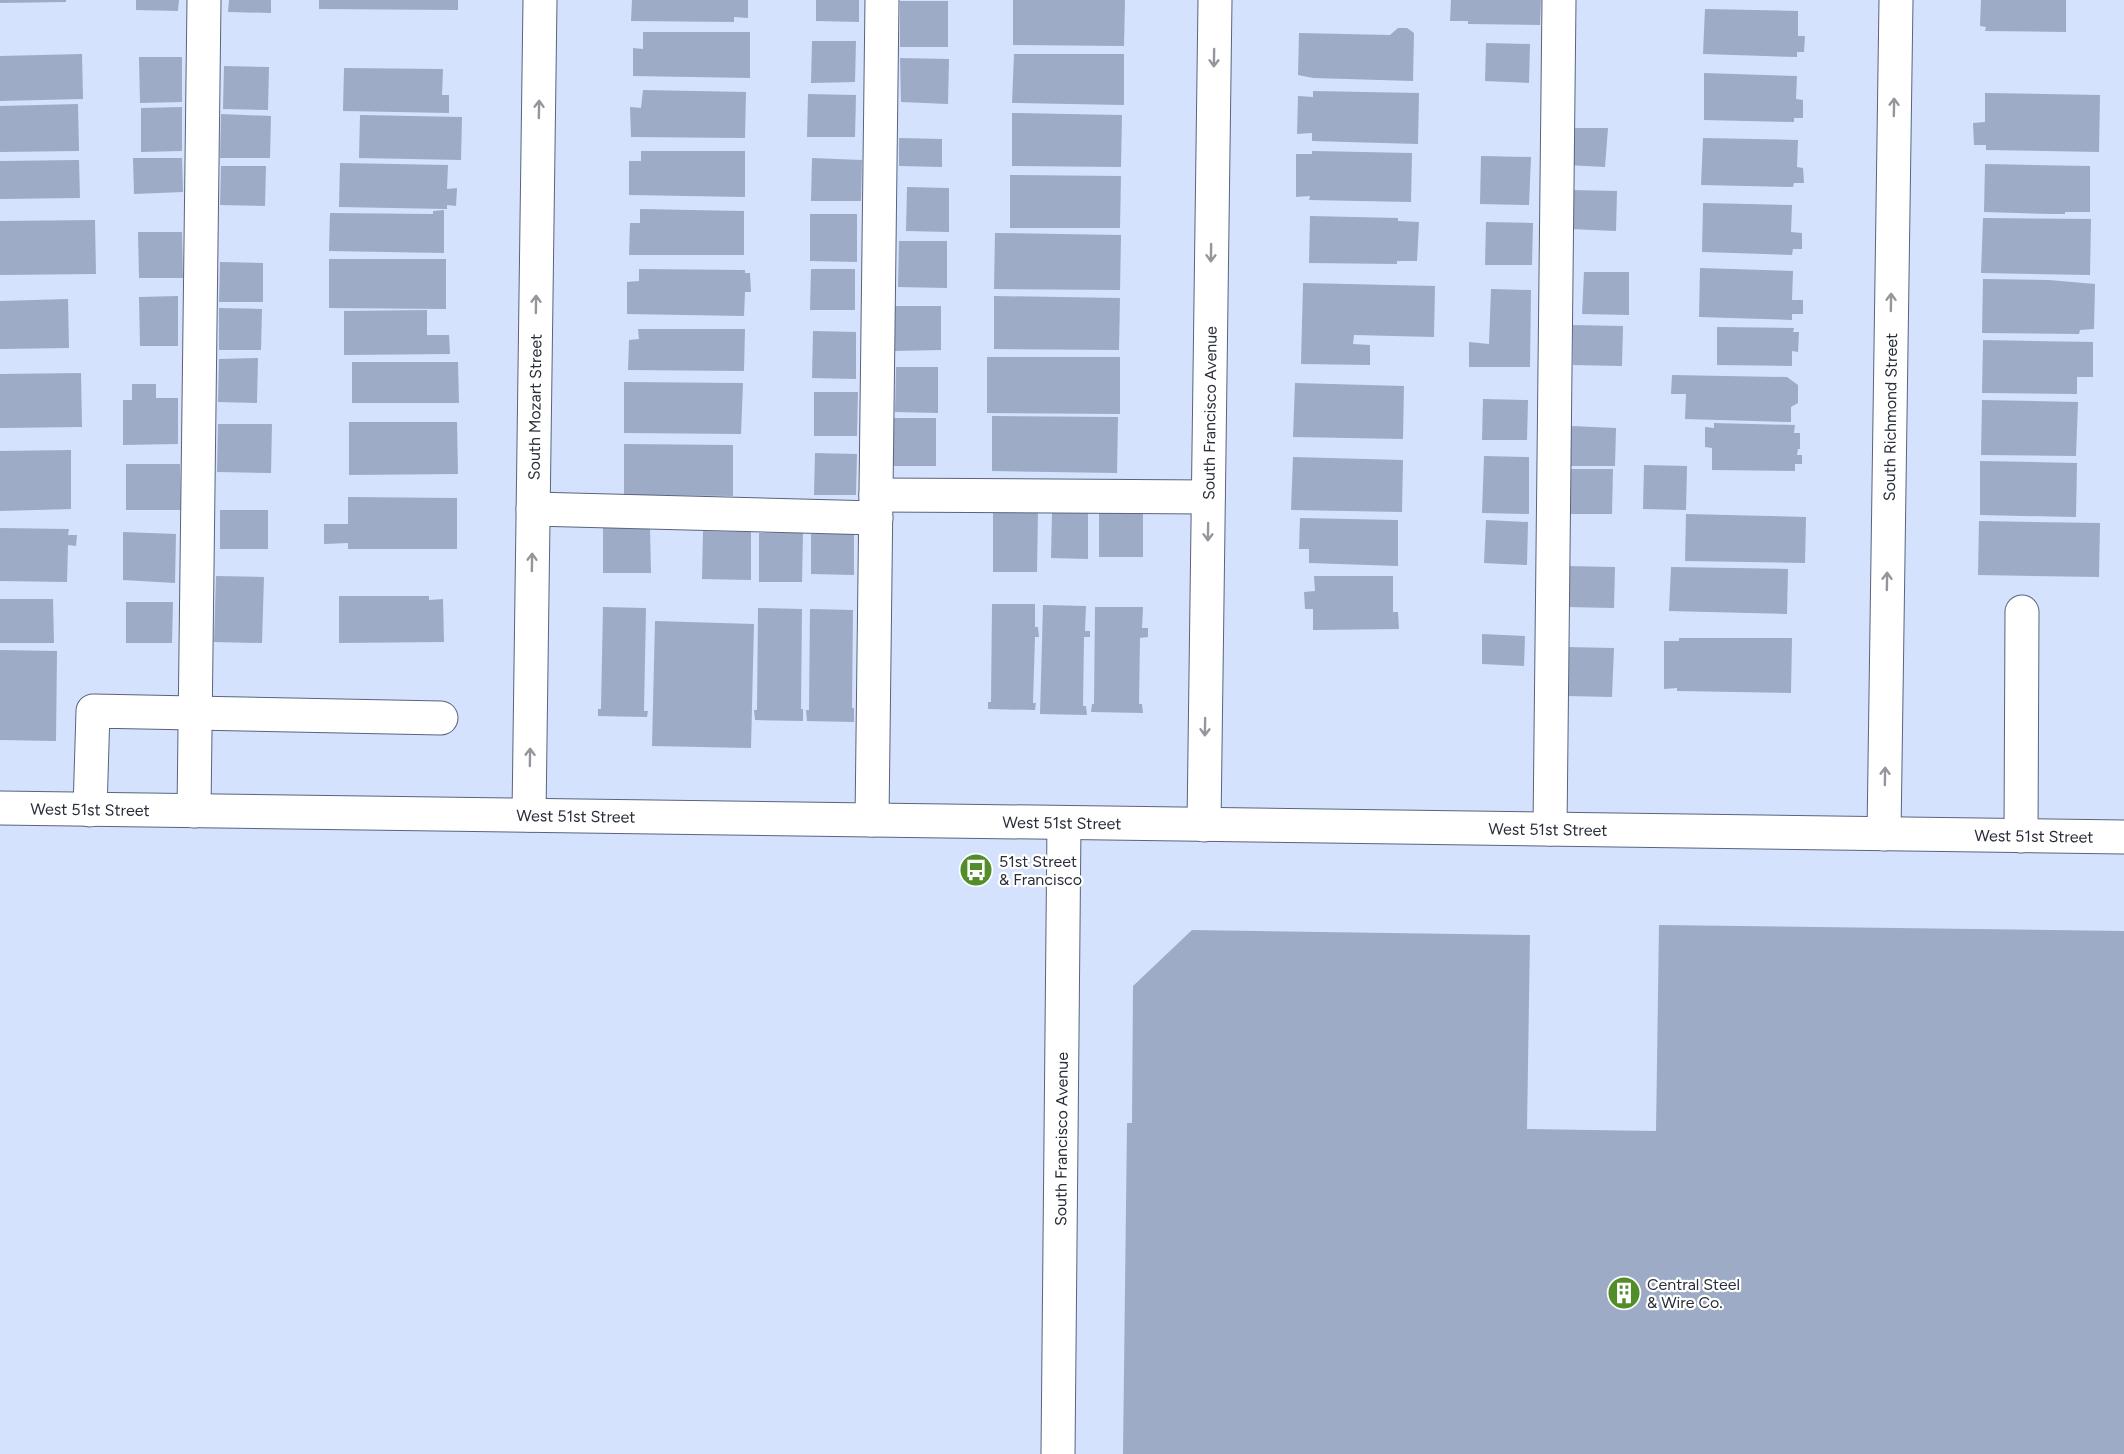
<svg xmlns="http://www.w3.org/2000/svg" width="2124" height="1454" viewBox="0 0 2124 1454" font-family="Figtree,sans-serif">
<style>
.building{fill:#9eabc6}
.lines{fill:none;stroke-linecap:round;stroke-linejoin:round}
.minor-casing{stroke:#59647d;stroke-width:35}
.minor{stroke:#fff;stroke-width:33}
.oneway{stroke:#94969c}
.labels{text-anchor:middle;stroke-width:4.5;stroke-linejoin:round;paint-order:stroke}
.street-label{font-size:16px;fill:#292e39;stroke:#fff}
.poi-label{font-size:16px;fill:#292e39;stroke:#fff;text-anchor:start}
</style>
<rect width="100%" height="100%" fill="#d4e2fe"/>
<g class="building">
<path d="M0,0H66V2L0,3Z"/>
<path d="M136,0H179L178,11L136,10Z"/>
<path d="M229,0H271V13L228,12Z"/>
<path d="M319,0H458V10L319,9Z"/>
<path d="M632,0H748V18L734,17V22L631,21Z"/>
<path d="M816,0H859V22L816,21Z"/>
<path d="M1013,0H1125L1124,46L1013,45Z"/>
<path d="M1451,0H1541L1540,25L1468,24V21H1450Z"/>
<path d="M1981,0H2066V32L1985,31L1986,27L1980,26Z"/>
<rect x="900" y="1" width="48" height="46"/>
<path d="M1705,9L1798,11V36H1805L1804,52H1797V57L1703,54Z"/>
<path d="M1398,28H1407L1414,33L1413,81L1313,78L1298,75L1299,33L1390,35Z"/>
<path d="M643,32H750V78L633,76V48L643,49Z"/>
<path d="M812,41H856L855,82L811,83Z"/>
<path d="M1486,43L1530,44L1529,83L1485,81Z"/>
<path d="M82,54L83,99L0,101V56Z"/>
<path d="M1014,54H1124V105L1012,103Z"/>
<path d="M139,57H182V102L140,103Z"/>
<path d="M900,58L949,59L948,104L901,102Z"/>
<path d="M224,66L269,67L268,110L223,109Z"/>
<path d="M344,68L443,69L442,95H449V113L343,111Z"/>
<path d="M1704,73L1797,76L1796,99L1803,100V118H1794V122L1704,120Z"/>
<path d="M643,90L746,92L745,138L631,137L630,107L641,108Z"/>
<path d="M1313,91L1419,93L1418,144L1312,141V133L1297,134L1298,96L1313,97Z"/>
<path d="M1985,93L2100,95L2099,152L1986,150V145H1974L1973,123L1985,122Z"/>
<path d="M808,94L856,95L855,137H807Z"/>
<path d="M78,104L79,151L0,152V106Z"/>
<path d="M182,107V151L141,152V108Z"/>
<path d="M1012,113L1122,115L1121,167L1012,166Z"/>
<path d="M221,114L271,116L270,158H220Z"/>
<path d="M360,115L462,117L461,160L359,158Z"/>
<path d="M1565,128H1608L1605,167L1565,165Z"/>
<path d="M899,138L942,139V167L899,166Z"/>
<path d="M1703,138L1798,140L1797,167L1803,168L1804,183H1794L1793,187L1701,185Z"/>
<path d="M641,151H745V197L629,195V161H641Z"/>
<path d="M1312,151L1412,153L1411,202L1309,200L1310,196L1296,197V154H1312Z"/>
<path d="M1481,156L1531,157L1529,205L1480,204Z"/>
<path d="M133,158H182L183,192L134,194Z"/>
<path d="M812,158L862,160L861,201H811Z"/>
<path d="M79,160L80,198L0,199V161Z"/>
<path d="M340,163L448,165L447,189L457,188L456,206L447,205V209L339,207Z"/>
<path d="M1985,164L2090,166V212H2065V214H2052L1984,212Z"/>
<path d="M221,166H266L265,206L220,205Z"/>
<path d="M1010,175L1121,176L1120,228H1010Z"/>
<path d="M907,187L949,188V232L906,231Z"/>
<path d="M1571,190L1617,191L1616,231L1570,229Z"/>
<path d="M1703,203L1792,205L1791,232L1802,233V249H1793L1792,255L1702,252Z"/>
<path d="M640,209L744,211V255H629L630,223H640Z"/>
<path d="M444,210V253L329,251L330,213L433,214V211Z"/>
<path d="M810,214H857V262L810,261Z"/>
<path d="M1310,216L1398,218V221L1419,222L1417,261H1397V264L1309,263Z"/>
<path d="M1983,218L2091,219L2090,275L1981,273Z"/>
<path d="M95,220L96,274L0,275V221Z"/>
<path d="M1486,222L1533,223L1532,265H1485Z"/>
<path d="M138,232H182L183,278H139Z"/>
<path d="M995,233L1121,235L1120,290L994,289Z"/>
<path d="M899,241H947V288L898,287Z"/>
<path d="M329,259H446V309L329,308Z"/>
<path d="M220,262L263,263V302H219Z"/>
<path d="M1700,268L1793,271L1792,300H1803V314H1792V320L1699,317Z"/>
<path d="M639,269L745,270V273H750L751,292H745L744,316L627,314V282L639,281Z"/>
<path d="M811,269H855V310H810Z"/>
<path d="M1584,272H1629V315L1582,314Z"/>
<path d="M1983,279L2049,280L2095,284L2094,329L2080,330L2079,334L1982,333Z"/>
<path d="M1303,283L1435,286L1434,337L1354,335L1353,344L1370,345V365L1301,364Z"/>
<path d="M1491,289L1531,290L1530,367H1469V342L1489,344Z"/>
<path d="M178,296V346H140L139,297Z"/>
<path d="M994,296L1120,298L1119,350L994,349Z"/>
<path d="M68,299L69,348L0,349V301Z"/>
<path d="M894,306H941V350L894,351Z"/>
<path d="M219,308L262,309L261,350H219Z"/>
<path d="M427,310V335H449L450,354L344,355V311Z"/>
<path d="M1573,325L1623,326L1622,366L1573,365Z"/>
<path d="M1717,327L1794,328L1793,332H1799L1798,352L1792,351V366L1717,365Z"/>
<path d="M638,329H745L744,371L628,370L629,340L639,339Z"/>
<path d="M813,331L856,332V379L812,378Z"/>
<path d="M1983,340L2093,342V377H2077V394L1982,393Z"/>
<path d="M987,357H1120V414L987,413Z"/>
<path d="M258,358L257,403L218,402L219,359Z"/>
<path d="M352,362H458L459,403H352Z"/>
<path d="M896,367H938V413L895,412Z"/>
<path d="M81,373L82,427L0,428V374Z"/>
<path d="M1672,375L1787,377L1798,385V403L1791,407V422L1685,419L1686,394H1671Z"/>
<path d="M624,382L743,383L741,434L624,433Z"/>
<path d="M1295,383L1404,386L1403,439L1293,437Z"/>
<path d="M132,384H156V398H178V444L123,445V400H132Z"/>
<path d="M814,392H858L857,436H814Z"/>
<path d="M1483,399L1528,400L1527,440H1482Z"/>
<path d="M1982,400L2078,402L2076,456L1981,455Z"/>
<path d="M992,416L1118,417L1117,473L992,471Z"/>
<rect x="893" y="418" width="43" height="48"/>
<path d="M349,422H457L458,474L349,475Z"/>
<path d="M1714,423L1795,425L1794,433H1800V449H1798L1797,455H1802V464H1795V471L1712,470V448L1705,447V427L1714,428Z"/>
<path d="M218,424H272L271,473L217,472Z"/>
<path d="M1571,426L1616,428L1615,466H1570Z"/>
<path d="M624,444L733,445V496L624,495Z"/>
<path d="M71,450V509L0,511V451Z"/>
<path d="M815,453L857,454L856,495H814Z"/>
<path d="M1484,456L1529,457V514L1482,513Z"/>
<path d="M1293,457L1403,460L1402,512L1291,510Z"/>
<path d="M1980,461L2077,463L2076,517L1980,515Z"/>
<path d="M126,464H180L181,510H126Z"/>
<path d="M1644,465L1687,466L1686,510L1643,509Z"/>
<path d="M1569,469H1613L1612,514H1568Z"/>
<path d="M348,497L457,498V549H348V543L324,544V524H348Z"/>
<rect x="220" y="510" width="48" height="39"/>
<path d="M1038,510L1037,572H993V511Z"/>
<rect x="1099" y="511" width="44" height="46"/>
<path d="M1052,512H1088V559L1051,558Z"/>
<path d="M1686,514L1806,517L1805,563L1685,561Z"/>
<path d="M1300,518L1398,520V566L1309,563V549H1299Z"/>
<path d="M1486,520L1528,522L1527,565L1484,563Z"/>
<path d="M1979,521L2100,523L2099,577L1978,575Z"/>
<path d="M603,527L650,528L651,573H603Z"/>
<path d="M0,528L69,529L68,535H77L76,546L68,545L67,582L0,581Z"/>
<path d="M703,531L751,532V580L702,579Z"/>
<path d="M123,532L176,534L175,583L123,580Z"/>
<path d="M759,533H803L802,582H759Z"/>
<path d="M811,534H854V575L811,574Z"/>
<path d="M1567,566L1615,567L1614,608L1566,607Z"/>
<path d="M1671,567L1788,569L1787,614L1669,611Z"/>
<path d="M216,576L264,577L262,643L214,642Z"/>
<path d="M1314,576H1393V612H1398L1399,629L1313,630V609H1305L1304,592L1315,591Z"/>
<path d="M339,596H429V600L443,599L444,642L339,643Z"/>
<path d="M0,599H53L54,643H0Z"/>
<path d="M126,602H173L172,643H126Z"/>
<path d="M992,604H1035V627H1038L1039,637H1035L1033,703H1036L1035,710L988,709V702H991Z"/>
<path d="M1043,605L1086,606L1085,631H1090V637H1084L1083,706H1086L1087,715L1040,714Z"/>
<path d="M603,607L646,608L644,711H648L647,717L598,716V709H601Z"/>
<path d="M1095,607H1143L1142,628H1148V637L1140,638L1139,704H1142L1143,713L1091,712L1092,704H1094Z"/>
<path d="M758,608L802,609L801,709H803V721L755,720L754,710H757Z"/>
<path d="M810,609L853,610L852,708H854V722L807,721L806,710H809Z"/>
<path d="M655,621L754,624L751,748L652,746Z"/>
<path d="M1482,634L1525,636L1524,666L1482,664Z"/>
<path d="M1679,638H1792L1791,693L1677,691V688L1664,689V641H1679Z"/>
<path d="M1567,647L1614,648L1612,697L1566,696Z"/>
<path d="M0,650L57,651L56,741L0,740Z"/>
<path d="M1659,925L2124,931V1454H1123L1127,1123H1132L1133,986L1192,930L1530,935L1527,1129L1656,1131Z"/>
</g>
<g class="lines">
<defs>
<g id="minor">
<path d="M876,495L1208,497"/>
<path d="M533,509L876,518"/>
<path id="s1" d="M0,808L2124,837"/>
<path d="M90,810L93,711L441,718"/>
<path d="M194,811L204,0"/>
<path id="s2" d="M529,815L540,0"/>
<path d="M872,820L882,0"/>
<path id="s3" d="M1204,825L1215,0"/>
<path d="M1550,829L1559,0"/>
<path id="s4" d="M1884,834L1896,0"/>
<path d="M2021,836L2022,612"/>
<path id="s5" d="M1058,1454L1064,823"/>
</g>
</defs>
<use href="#minor" class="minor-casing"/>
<use href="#minor" class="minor"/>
</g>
<defs><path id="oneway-shaft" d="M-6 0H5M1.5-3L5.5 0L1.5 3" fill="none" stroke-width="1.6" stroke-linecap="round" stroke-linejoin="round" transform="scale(1.5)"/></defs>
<g class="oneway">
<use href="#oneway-shaft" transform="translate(1214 58) rotate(91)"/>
<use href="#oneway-shaft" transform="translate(1894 107) rotate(-89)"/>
<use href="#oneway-shaft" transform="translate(539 109) rotate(-89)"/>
<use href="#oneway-shaft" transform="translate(1211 253) rotate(91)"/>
<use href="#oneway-shaft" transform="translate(1891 302) rotate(-89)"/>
<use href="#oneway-shaft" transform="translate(536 304) rotate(-89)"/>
<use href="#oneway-shaft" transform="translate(1208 532) rotate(91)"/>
<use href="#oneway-shaft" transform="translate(532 562) rotate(-89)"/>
<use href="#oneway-shaft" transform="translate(1887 581) rotate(-89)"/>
<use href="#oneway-shaft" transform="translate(1205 727) rotate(91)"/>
<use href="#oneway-shaft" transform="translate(530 757) rotate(-89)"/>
<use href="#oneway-shaft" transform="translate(1885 776) rotate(-89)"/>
</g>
<defs>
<symbol id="bus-disc" viewBox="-11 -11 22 22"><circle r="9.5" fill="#528d2a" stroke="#fff"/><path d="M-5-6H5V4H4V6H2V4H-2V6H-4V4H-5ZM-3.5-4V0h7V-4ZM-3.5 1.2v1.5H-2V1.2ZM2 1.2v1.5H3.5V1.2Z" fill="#fff"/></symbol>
<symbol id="building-disc" viewBox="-11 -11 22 22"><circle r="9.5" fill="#528d2a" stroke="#fff"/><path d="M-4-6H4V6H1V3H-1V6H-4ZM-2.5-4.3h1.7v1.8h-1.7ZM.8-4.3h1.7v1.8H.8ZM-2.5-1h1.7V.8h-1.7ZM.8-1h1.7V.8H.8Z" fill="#fff"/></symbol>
</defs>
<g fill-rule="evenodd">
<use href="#bus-disc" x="957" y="851" width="38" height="38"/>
<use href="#building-disc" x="1605" y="1274" width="38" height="38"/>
</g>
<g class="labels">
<g class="street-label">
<text dy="6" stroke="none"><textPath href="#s2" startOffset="408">South Mozart Street</textPath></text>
<text dy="6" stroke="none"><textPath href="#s3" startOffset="412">South Francisco Avenue</textPath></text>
<text dy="6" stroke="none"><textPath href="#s4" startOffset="417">South Richmond Street</textPath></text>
<text dy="6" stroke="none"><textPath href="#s1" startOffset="90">West 51st Street</textPath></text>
<text dy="6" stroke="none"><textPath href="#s1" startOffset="576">West 51st Street</textPath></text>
<text dy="6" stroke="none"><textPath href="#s1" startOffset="1062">West 51st Street</textPath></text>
<text dy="6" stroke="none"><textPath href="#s1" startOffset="1548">West 51st Street</textPath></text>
<text dy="6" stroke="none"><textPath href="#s1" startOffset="2034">West 51st Street</textPath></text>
<text dy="6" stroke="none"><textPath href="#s5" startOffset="315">South Francisco Avenue</textPath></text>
</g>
<g class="poi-label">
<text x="999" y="867">51st Street<tspan x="999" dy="18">&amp; Francisco</tspan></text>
<text x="1647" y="1290">Central Steel<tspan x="1647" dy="18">&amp; Wire Co.</tspan></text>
</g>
</g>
</svg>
